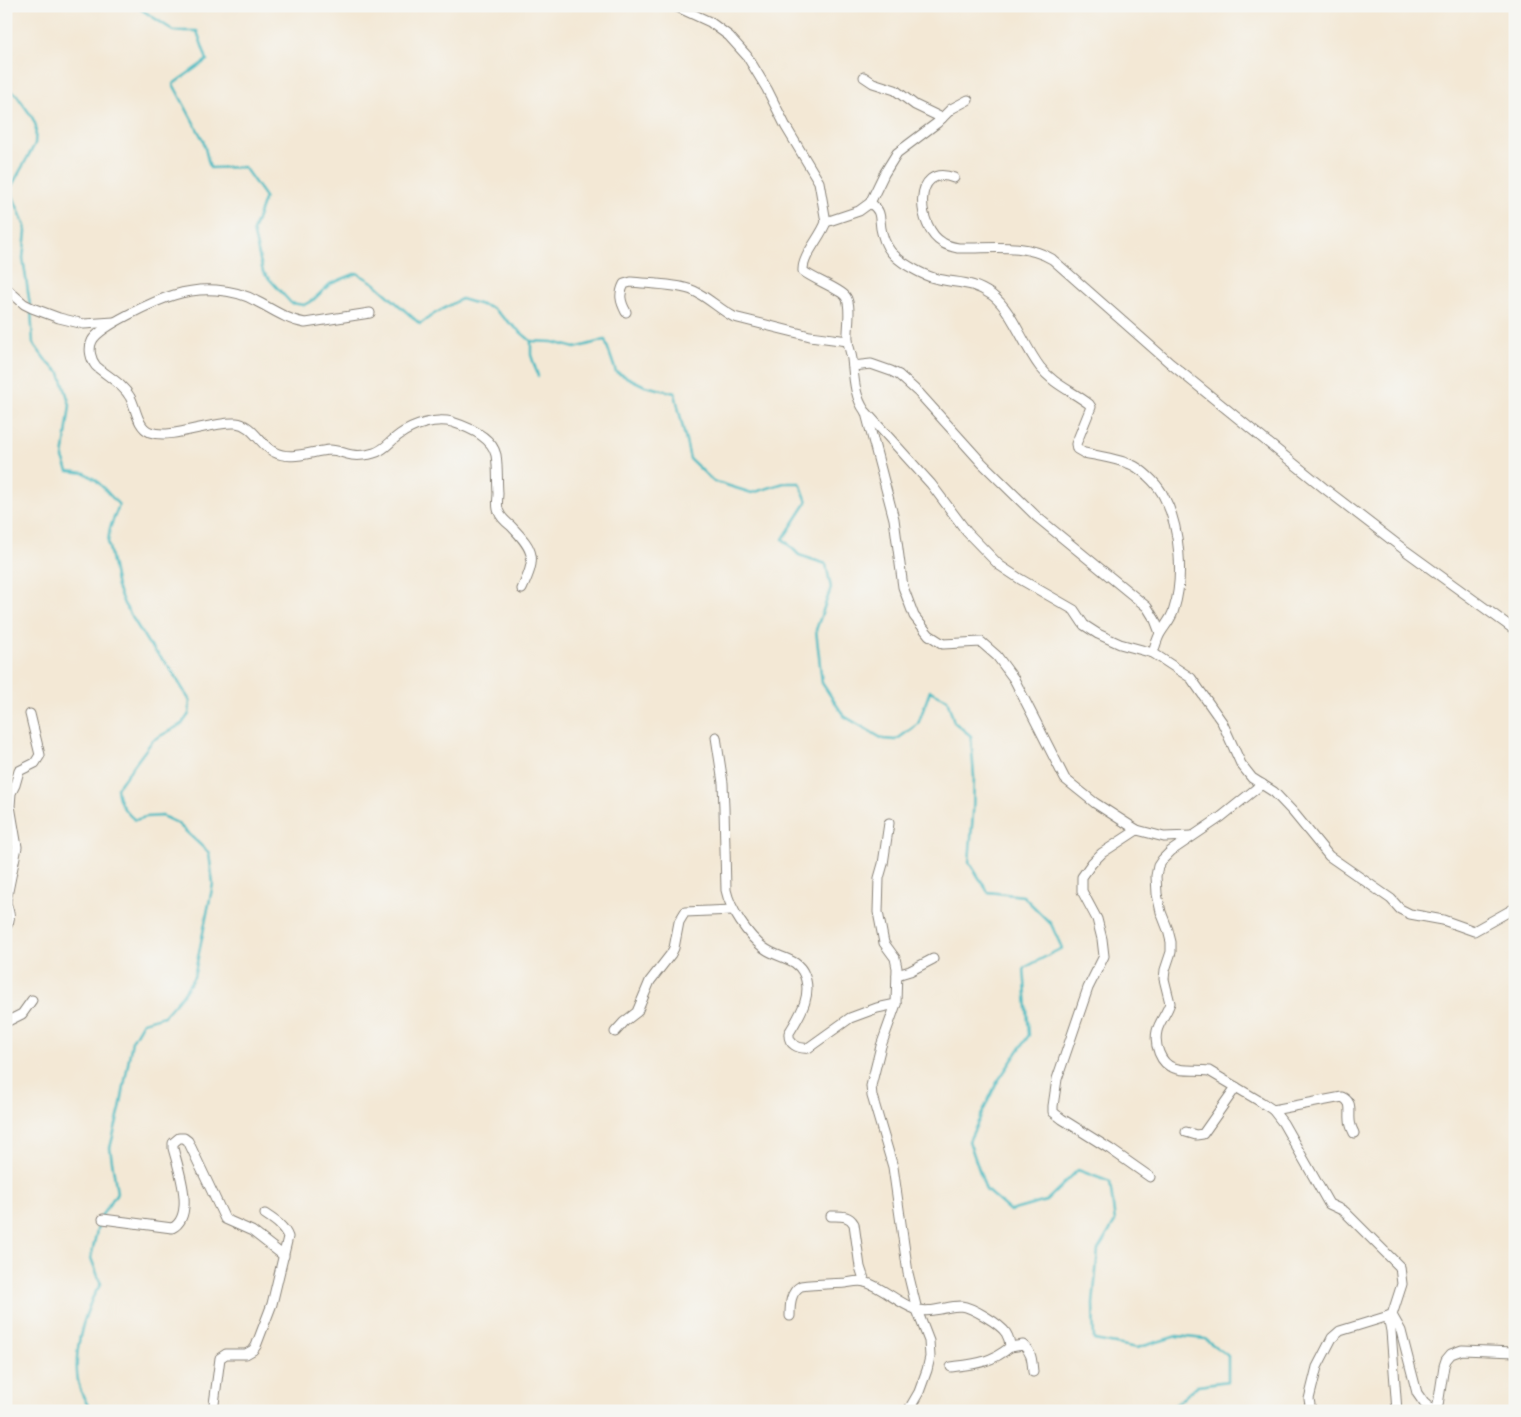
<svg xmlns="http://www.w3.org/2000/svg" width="1521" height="1417" viewBox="0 0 1521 1417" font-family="Caveat,sans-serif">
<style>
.forest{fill:#5db07d;stroke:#3c664c}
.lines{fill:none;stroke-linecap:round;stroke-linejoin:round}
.stream{stroke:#4bbac1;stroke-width:2.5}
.street-casing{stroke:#888278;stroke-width:11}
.street{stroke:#fff;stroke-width:9}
</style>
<rect width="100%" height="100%" fill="#f6f6f2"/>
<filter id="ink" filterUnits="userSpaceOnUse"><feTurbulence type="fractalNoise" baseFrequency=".02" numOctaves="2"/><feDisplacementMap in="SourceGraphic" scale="10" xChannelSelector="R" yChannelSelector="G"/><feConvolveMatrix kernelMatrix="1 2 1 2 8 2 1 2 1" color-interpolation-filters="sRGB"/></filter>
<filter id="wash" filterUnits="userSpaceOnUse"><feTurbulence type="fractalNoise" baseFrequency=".0096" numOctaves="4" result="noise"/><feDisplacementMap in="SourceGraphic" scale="20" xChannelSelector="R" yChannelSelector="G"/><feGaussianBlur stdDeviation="1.12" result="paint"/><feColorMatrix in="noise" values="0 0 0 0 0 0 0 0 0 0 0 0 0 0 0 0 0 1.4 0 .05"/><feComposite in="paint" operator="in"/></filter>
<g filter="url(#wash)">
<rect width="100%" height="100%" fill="#f3e8d5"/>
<path class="forest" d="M6,818C9,839 11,859 6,880Z"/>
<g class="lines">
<g class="stream">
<path d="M136,6L174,31H197L207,60L173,84L203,140L210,168L244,167L265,197L253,231L263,272L291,303L304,305L313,300L330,284L357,273L374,283L420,324L434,314L461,299L492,308L531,341V355L538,376"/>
<path d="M6,88L16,94L32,117L36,126L35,144L10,189L25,226L26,232L23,258L30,305"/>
<path d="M31,310L33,343L47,362L60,373L70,405L63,458L68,471L85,473L97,481L119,505L110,528L108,542L117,587L124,604L148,643L170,668L190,701L189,714L182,724L153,740L117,788C118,802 124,811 135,820L146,817L162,816L177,823L209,853L213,884L194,977L183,994L164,1016L143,1022L132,1041L120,1109L110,1148L117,1193L102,1215L97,1230L91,1258L101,1284C97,1290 92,1297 90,1304C80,1329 72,1363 80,1389C83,1397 87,1404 91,1411"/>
<path d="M531,341L553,342L575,348L605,340L616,372L645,386L675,393L690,459L713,481L752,493L784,483H800L807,502L783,539L799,555L826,564L831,588L816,630L822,683L844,716L883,739L896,740L918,724L930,691L947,699L954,722L971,736L974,777L973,814L969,862L988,892L1023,896L1051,924L1062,948L1024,968L1029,1035L996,1084L969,1141L986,1190L1010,1211L1046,1201L1078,1170L1110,1182L1115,1222L1098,1250L1093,1304L1094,1340L1137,1348L1177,1336L1205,1339L1228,1356V1381L1198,1385L1174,1406V1411"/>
</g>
</g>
</g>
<g filter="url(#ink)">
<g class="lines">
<defs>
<g id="street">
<path d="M675,6L710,22L729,36L747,56L767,89L786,127L819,182L826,222C821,237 802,256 803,271C813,279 842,290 846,297C852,307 847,328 848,340C848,346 851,352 852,359C854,376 854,396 865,411L931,484L967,532L999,565L1020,579L1074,610L1084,625L1098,634L1120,644L1153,653L1191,678L1222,722L1241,764L1252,778L1274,792L1293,812L1329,856L1391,899L1400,909L1410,914L1443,920L1474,931L1515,908"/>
<path d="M864,77L873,83L895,90L915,105L942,118"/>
<path d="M954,178C912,162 916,228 943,243C948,246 953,247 958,248C989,249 1023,242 1052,259L1171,364L1324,488L1406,551L1515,630"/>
<path d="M870,203C884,212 878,220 882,233C884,241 888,250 895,256C903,264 923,275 934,278C957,284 971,280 992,295C1013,311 1023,345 1040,367C1053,384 1072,391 1089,404L1091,407L1076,444L1077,449L1084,453C1098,456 1125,460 1136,467C1146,473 1159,486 1164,497C1180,526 1184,578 1174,609C1172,618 1166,624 1161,632C1157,638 1155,647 1153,653"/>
<path d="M826,222L859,211L870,203L884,174L897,153L937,123L951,109L968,100"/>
<path d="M6,288L24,304L32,308L59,318L84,324L114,322"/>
<path d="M626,312C620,301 619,294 624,284L631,282C648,284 679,284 694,291C709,298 720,310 734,317L810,336L848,341"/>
<path d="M370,313L305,323C287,320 272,309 256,301C244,294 230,291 216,290C203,289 187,291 174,295C157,300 99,326 92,341C88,349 91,360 96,366C107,376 123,384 130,397C136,407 137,427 150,432C171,440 211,421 236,423C252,424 260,445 274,452C291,461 312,451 330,450C338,450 344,454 352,455C358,456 368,455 374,453C385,450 390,441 399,435C413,425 435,418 452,422C468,427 492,437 496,455C498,467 497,481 498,493C498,499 496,507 499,512C501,518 506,522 511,526C536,552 536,558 522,589"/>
<path d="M853,366L871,364L891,371L899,375L919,393L982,463L1037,517L1147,607L1155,620L1160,633"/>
<path d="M866,413L894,519L903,587L914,616L929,635L943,644L981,642L997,656L1014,679L1065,779L1095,803L1137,830L1164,837L1192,836"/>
<path d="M716,737L723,783L724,808L726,890C730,909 748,936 764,948C773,955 785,957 795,963C799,966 801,968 803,972C814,994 800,1015 789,1033C788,1044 798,1049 808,1048L850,1018L877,1008L896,1004"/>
<path d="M1262,784L1221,817L1171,851L1162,860L1158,866L1156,876L1157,894L1161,912L1168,930L1171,942V952L1165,970L1164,979L1170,1003C1167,1013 1159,1022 1157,1031C1154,1044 1160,1064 1174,1068C1185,1072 1197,1069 1209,1071L1261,1102L1273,1110L1283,1123L1329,1204L1344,1211L1400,1267L1402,1284L1392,1315"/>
<path d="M889,823L883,864L879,878L878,912L884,943L895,958L897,968L896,1004L881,1046L871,1086L872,1096L893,1167L908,1273L917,1310L929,1341L930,1357L927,1370L919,1392L908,1411"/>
<path d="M1137,830L1102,853L1092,863L1082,877V891L1097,919L1102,939L1104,956L1088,988L1057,1079L1053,1106V1112L1062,1119L1110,1149L1150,1177"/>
<path d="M6,901L17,847L10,806L11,793L15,785L19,771L35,763L40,755L30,714"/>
<path d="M6,903C9,912 12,918 6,927"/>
<path d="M897,975L910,971L933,959"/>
<path d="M6,1022L22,1014L32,1000"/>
<path d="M615,1032L624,1022L637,1012L650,981L671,954L674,948L679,922L685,912L733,910"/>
<path d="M1273,1110L1342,1097C1353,1102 1349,1110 1350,1120C1350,1125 1352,1129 1354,1133"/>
<path d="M1186,1132L1196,1135L1203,1134L1236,1087"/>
<path d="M831,1216C841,1216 849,1215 854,1224L860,1267L865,1282"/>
<path d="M103,1219L172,1228C196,1216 178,1168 173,1148V1143L179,1138H184L188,1141L225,1219L252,1231L284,1256"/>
<path d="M1392,1315L1401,1331L1417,1393L1424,1403L1431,1409H1435L1438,1405L1444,1366L1446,1360L1451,1354L1462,1350L1515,1352"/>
<path d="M790,1316C790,1305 790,1292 801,1286C816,1284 831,1284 846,1283C852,1282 859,1280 865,1282C882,1287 898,1303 915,1309C930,1314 946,1306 961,1306C972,1307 1000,1324 1006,1333C1009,1338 1010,1342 1010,1347C991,1363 974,1364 951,1367"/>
<path d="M1388,1316L1391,1331L1397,1411"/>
<path d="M1010,1347L1023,1345C1032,1352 1032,1361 1033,1372"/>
<path d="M214,1411V1404L220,1358L226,1354H246L253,1350L256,1346L272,1304L288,1237C284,1226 274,1220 265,1214"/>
<path d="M1311,1411L1309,1399L1317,1367L1332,1338L1340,1331L1392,1315"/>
</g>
</defs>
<use href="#street" class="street-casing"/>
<use href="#street" class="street"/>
</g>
</g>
<rect width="1521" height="1417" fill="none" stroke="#f6f6f2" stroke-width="25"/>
</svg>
